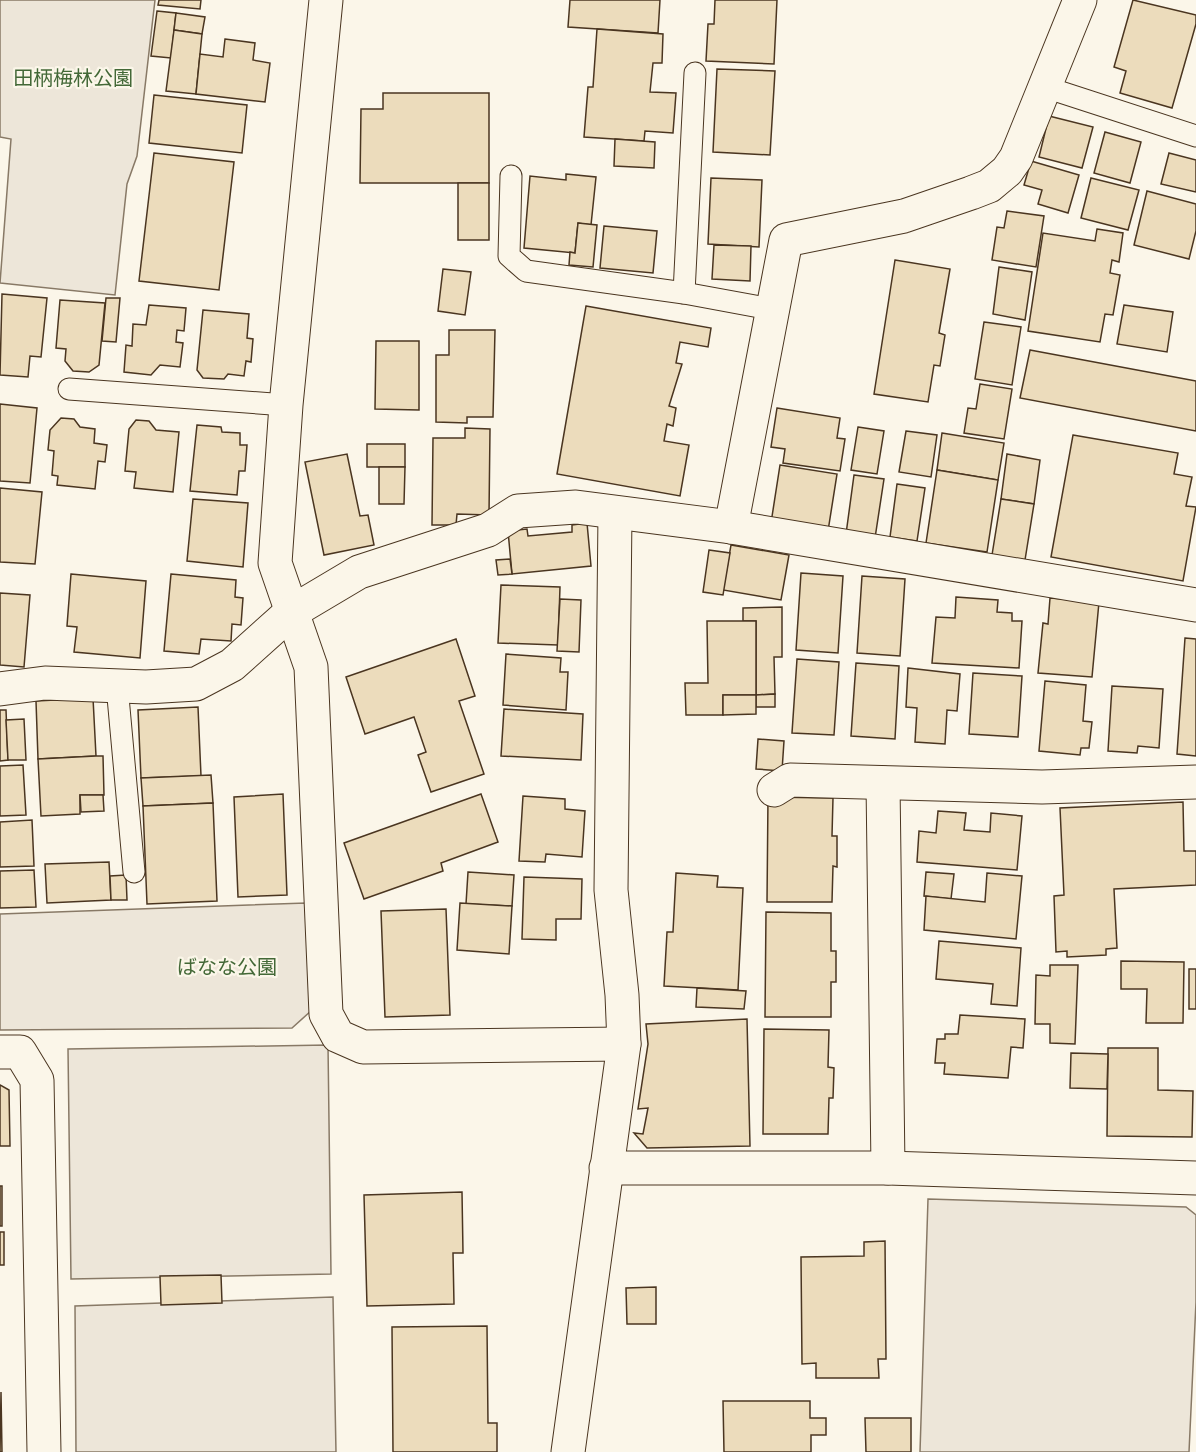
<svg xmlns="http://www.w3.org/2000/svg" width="1196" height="1452" viewBox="0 0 1196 1452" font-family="Karla,'Noto Sans JP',sans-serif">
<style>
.green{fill:#ede6d9;stroke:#887966;stroke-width:1.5}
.building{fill:#ecdcbc;stroke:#4a3520;stroke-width:1.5}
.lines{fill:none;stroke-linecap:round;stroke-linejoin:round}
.lane-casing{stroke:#4a3520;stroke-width:23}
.street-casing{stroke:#4a3520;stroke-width:35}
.lane{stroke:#fbf6e9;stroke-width:21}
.street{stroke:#fbf6e9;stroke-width:33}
.labels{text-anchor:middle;stroke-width:4.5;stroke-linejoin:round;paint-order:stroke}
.park-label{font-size:20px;fill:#436837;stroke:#fbf6e9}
</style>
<rect width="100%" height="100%" fill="#fbf6e9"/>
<g class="green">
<path d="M0,0H155L137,156L127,184L115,295L0,283L11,139L0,137Z"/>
<path d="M306,903L312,1010L292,1028L0,1030V914Z"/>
<path d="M328,1045L331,1274L71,1279L68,1049Z"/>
<path d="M928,1199L1186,1207L1196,1215V1302L1189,1452H920Z"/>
<path d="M333,1297L336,1452H76L75,1306Z"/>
</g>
<g class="building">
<path d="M159,0H201L200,9L158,5Z"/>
<path d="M570,0H660L658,33L568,27Z"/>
<path d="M715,0H777L774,64L706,61L708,24H714Z"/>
<path d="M1133,0L1196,15V24L1172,108L1120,93L1126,71L1114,67Z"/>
<path d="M157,11L176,13L171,58L151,56Z"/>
<path d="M176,13L205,17L202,34L174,30Z"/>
<path d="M597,29L663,34L662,63H653L650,92L676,93L673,133L645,131L644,141L584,137L588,87H593Z"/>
<path d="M174,30L202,34L196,94L166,91Z"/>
<path d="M225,39L255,43L253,60L270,63L265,102L196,94L200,54L223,57Z"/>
<path d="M717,69L775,71L770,155L713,152Z"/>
<path d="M383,93H489V183H360L361,109H383Z"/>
<path d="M154,95L247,105L242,153L149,143Z"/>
<path d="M1049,116L1093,127L1082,168L1039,157Z"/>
<path d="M1105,132L1141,142L1130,183L1094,173Z"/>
<path d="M615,139L655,142L654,168L614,166Z"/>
<path d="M154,153L234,162L219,290L139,281Z"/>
<path d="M1169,153L1196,160V192L1161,184Z"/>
<path d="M1031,161L1079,175L1068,213L1038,204L1042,190L1024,185Z"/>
<path d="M566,174L596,177L591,225L578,223L575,253L524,248L530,176L566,180Z"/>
<path d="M711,178L762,180L759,247L708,244Z"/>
<path d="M1091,178L1139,190L1128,230L1081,218Z"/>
<rect x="458" y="183" width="31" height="57"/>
<path d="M1147,191L1196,204V231L1189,259L1134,245Z"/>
<path d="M1007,211L1044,216L1036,267L992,260L997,227L1004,228Z"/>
<path d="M578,223L597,225L593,267L569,265L570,252L575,253Z"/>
<path d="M604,226L657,231L653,273L600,268Z"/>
<path d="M1097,229L1123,233L1119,262L1112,260L1110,273L1120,275L1113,315L1105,314L1100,342L1028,331L1043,233L1095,241Z"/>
<path d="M714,245L751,246L750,281L712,279Z"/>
<path d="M895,260L950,269L939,333L945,335L940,366L934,365L928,402L874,394Z"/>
<path d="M999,267L1032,272L1025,320L993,314Z"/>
<path d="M443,269L471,272L465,315L438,311Z"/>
<path d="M2,294L47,298L41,357L30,356L28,377L0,375Z"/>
<path d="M106,298H120L116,342L102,341Z"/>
<path d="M60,300L105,303L99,365L89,372L73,371L65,361L66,349L56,348Z"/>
<path d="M149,305L186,308L184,331L177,330L176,342L183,343L180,367L160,365L151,375L124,372L126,345L132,346L133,324L146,325Z"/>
<path d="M1124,305L1173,312L1167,352L1117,344Z"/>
<path d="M586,306L711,328L708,347L680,342L676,363L682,364L669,406L676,408L673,426L667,424L664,441L689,445L680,496L557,474Z"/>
<path d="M203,310L249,314L247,338L253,339L251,362L246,361L244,376L228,374L224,379L203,378L197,370Z"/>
<path d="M984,322L1021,327L1012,385L975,379Z"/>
<path d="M449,330H495L493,417H467V423L436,422V355H449Z"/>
<path d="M376,341H419V410L375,409Z"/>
<path d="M1030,350L1196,381V431L1020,398Z"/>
<path d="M980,384L1012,389L1004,439L964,433L968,408L976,409Z"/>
<path d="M0,404L37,408L30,483L0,481Z"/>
<path d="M777,408L840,418L837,438L845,439L840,471L783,463L785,449L771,447Z"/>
<path d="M61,418L74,419L80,427L95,429L94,443L107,445L105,462L98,461L95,489L57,485L58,476L52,475L54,451L48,450L50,430Z"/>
<path d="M136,420L149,421L156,430L179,432L173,492L134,488L136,472L125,471L129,429Z"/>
<path d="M197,425L221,427L222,432L240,433V445H247L245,471H239L237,495L190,491Z"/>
<path d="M858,427L884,431L877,474L851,470Z"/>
<path d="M465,428L490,429L489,515L457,514L456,525H432L433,438H465Z"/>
<path d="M906,431L937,435L931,477L899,472Z"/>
<path d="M942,433L1004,443L998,480L937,470Z"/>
<path d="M1073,435L1178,453L1174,474L1192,477L1186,506L1196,507L1183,581L1051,557Z"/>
<rect x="367" y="444" width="38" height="23"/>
<path d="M347,454L360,516L368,515L374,545L324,555L305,462Z"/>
<path d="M1007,454L1040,460L1034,504L1001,499Z"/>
<path d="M780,465L837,474L828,531L771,523Z"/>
<path d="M379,467H405L404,504H379Z"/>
<path d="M937,470L998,480L987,552L926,543Z"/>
<path d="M854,475L884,479L875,538L846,534Z"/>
<path d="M897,484L925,488L917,541L890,537Z"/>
<path d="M0,488L42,492L35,564L0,562Z"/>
<path d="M193,499L248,503L243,567L187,561Z"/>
<path d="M1001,499L1034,504L1025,560L992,555Z"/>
<path d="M587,523L591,566L512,574L508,531L527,529L528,536L572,532V525Z"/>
<path d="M731,545L789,555L781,600L723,590Z"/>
<path d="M709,550L730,553L723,595L703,592Z"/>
<path d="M510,559L512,574L498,575L496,560Z"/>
<path d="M801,573L843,576L838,653L796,650Z"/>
<path d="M71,574L146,581L140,658L74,652L77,627L67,626Z"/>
<path d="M171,574L236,580L235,597L243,598L241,625L232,624L231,641L201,639L199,654L164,651Z"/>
<path d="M862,576L905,579L900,656L857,653Z"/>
<path d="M501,585L560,587L558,645L498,643Z"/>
<path d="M0,593L30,595L24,667L0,665Z"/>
<path d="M956,597L998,600L997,612L1012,613V621H1022L1019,668L932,663L936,617L955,618Z"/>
<path d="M1050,598L1099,602L1092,677L1038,673L1043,623L1048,624Z"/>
<path d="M560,599L581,600L579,652L557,651Z"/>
<path d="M782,607V657H774L775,694L756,695V621H743V608Z"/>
<path d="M707,621H756V695H723V715H686L685,683H708Z"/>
<path d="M1185,638L1196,639V756L1177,754Z"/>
<path d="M456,639L475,696L459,701L484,774L431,792L418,755L426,752L414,717L365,734L346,677Z"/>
<path d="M506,654L561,658L560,672H568L566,710L503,705Z"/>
<path d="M797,659L839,662L834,735L792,733Z"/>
<path d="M856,663L899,666L895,739L851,736Z"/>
<path d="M908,668L960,674L957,711L947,710L945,744L915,742L917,708L906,707Z"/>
<path d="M973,673L1022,676L1018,737L969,734Z"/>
<path d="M1045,681L1086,685L1083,721L1092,722L1089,748H1081L1080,755L1039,751Z"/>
<path d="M1112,686L1163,689L1159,748L1138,746L1137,753L1108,751Z"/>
<path d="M775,694V707H756V695Z"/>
<path d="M723,695H756V714L723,715Z"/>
<path d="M93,698L96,756L38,759L36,701Z"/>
<path d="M198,707L201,776L141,778L138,710Z"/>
<path d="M504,709L583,714L581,760L501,756Z"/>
<path d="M0,710H6L8,760L0,761Z"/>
<path d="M24,719L26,760H8L6,720Z"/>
<path d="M758,739L784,741L782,771L756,769Z"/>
<path d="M96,756H103L104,795H80V814L41,816L38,759Z"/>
<path d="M23,765L26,815L0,816V766Z"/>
<path d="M211,775L213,803L143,806L141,778Z"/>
<path d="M283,794L287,895L238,897L234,797Z"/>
<path d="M481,794L498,842L441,863L443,871L364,899L344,843Z"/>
<path d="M80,795H103L104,811L81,812Z"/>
<path d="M523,796L565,799V809L585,811L582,857L546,854L545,862L519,861Z"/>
<path d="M768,797L833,798L832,836H837V867L833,866L832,902H767Z"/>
<path d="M1183,802L1184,851H1196V885L1114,889L1117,948L1106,949V955L1067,957V951L1056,952L1054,896L1064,895L1060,808Z"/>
<path d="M213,803L217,901L147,904L143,806Z"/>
<path d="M938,811L966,813L964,830L990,832L991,813L1022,816L1017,870L917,862L919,831L936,833Z"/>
<path d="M32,820L34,866L0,867V822Z"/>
<path d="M109,862L111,900L47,903L45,864Z"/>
<path d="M34,870L36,907L0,908V871Z"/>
<path d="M468,872L514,875L512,906L466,904Z"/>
<path d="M926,872L954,874L951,899L924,896Z"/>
<path d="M676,873L718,876L717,887L743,888L738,990L664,986L667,932H673Z"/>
<path d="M987,873L1022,876L1016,939L924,930L926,896L985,902Z"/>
<path d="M126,875L127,900H111L110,876Z"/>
<path d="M524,877L582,879L581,919H556V940L522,939Z"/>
<path d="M460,903L512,906L509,954L457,950Z"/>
<path d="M446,909L450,1015L385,1017L381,911Z"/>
<path d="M766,912L831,913V951H836V982H831V1017H765Z"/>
<path d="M939,941L1021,948L1017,1006L991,1004L993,984L936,979Z"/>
<path d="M1121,961L1184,962L1183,1023H1146L1147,989H1121Z"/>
<path d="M1050,965H1078L1075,1044L1050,1043V1024H1035L1036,975L1050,976Z"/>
<rect x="1189" y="969" width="7" height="40"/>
<path d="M697,988L746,991L744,1009L696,1007Z"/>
<path d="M960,1015L1025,1019L1023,1048L1011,1047L1008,1078L944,1074L945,1063H935L937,1039H945V1034H958Z"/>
<path d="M747,1019L750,1146L647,1148L634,1133L643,1134L648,1108L638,1109L648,1044L646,1024Z"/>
<path d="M764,1029L829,1030L828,1067L834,1068L833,1098H829L828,1134H763Z"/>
<path d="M1108,1048H1158V1090L1193,1091L1192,1137L1107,1136Z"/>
<path d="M1071,1053L1108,1054L1107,1089L1070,1088Z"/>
<path d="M0,1085L9,1090L10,1146H0Z"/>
<rect x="0" y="1186" width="2" height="40"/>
<path d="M462,1192L463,1253H453L454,1304L367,1306L364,1195Z"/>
<rect x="0" y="1232" width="4" height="33"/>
<path d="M885,1241L886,1359H878L879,1378H816V1363L802,1364L801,1257L864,1256V1242Z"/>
<path d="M221,1275L222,1303L161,1305L160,1276Z"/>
<path d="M656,1287V1324H627L626,1288Z"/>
<path d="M487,1326L488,1423H497V1452H393L392,1327Z"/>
<path d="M1,1392L2,1452H0Z"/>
<path d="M723,1401H810V1418H826V1435H811V1452H724Z"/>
<path d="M865,1418H911V1452H866Z"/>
</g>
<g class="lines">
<defs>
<g id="lane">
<path d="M1045,87L1196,136"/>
<path d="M511,176L509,256L526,271L684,293L771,309"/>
<path d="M684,293L695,73"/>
<path d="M69,389L286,405"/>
<path d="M117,686L134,872"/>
</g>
<g id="street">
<path d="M326,0L286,405L275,563L311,667L326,1014L338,1036L363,1047L624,1044"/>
<path d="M731,527L786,240L904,216L971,193L989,186L1007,171L1016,158L1080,0"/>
<path d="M0,689L45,683L146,687L196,684L232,665L290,613L359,572L488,530L518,511L576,507L731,527L1196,605"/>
<path d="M883,783L888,1168"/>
<path d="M774,790L790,780L1042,787L1196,782"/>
<path d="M0,1052H20L37,1080L44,1452"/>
<path d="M606,1168H888L1196,1178"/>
<path d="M568,1452L624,1044L622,995L611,890L615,513"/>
</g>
</defs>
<use href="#lane" class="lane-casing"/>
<use href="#street" class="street-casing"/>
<use href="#lane" class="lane"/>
<use href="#street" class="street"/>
</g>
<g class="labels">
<g class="park-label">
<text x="73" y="85">田柄梅林公園</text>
<text x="227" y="974">ばなな公園</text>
</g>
</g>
</svg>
